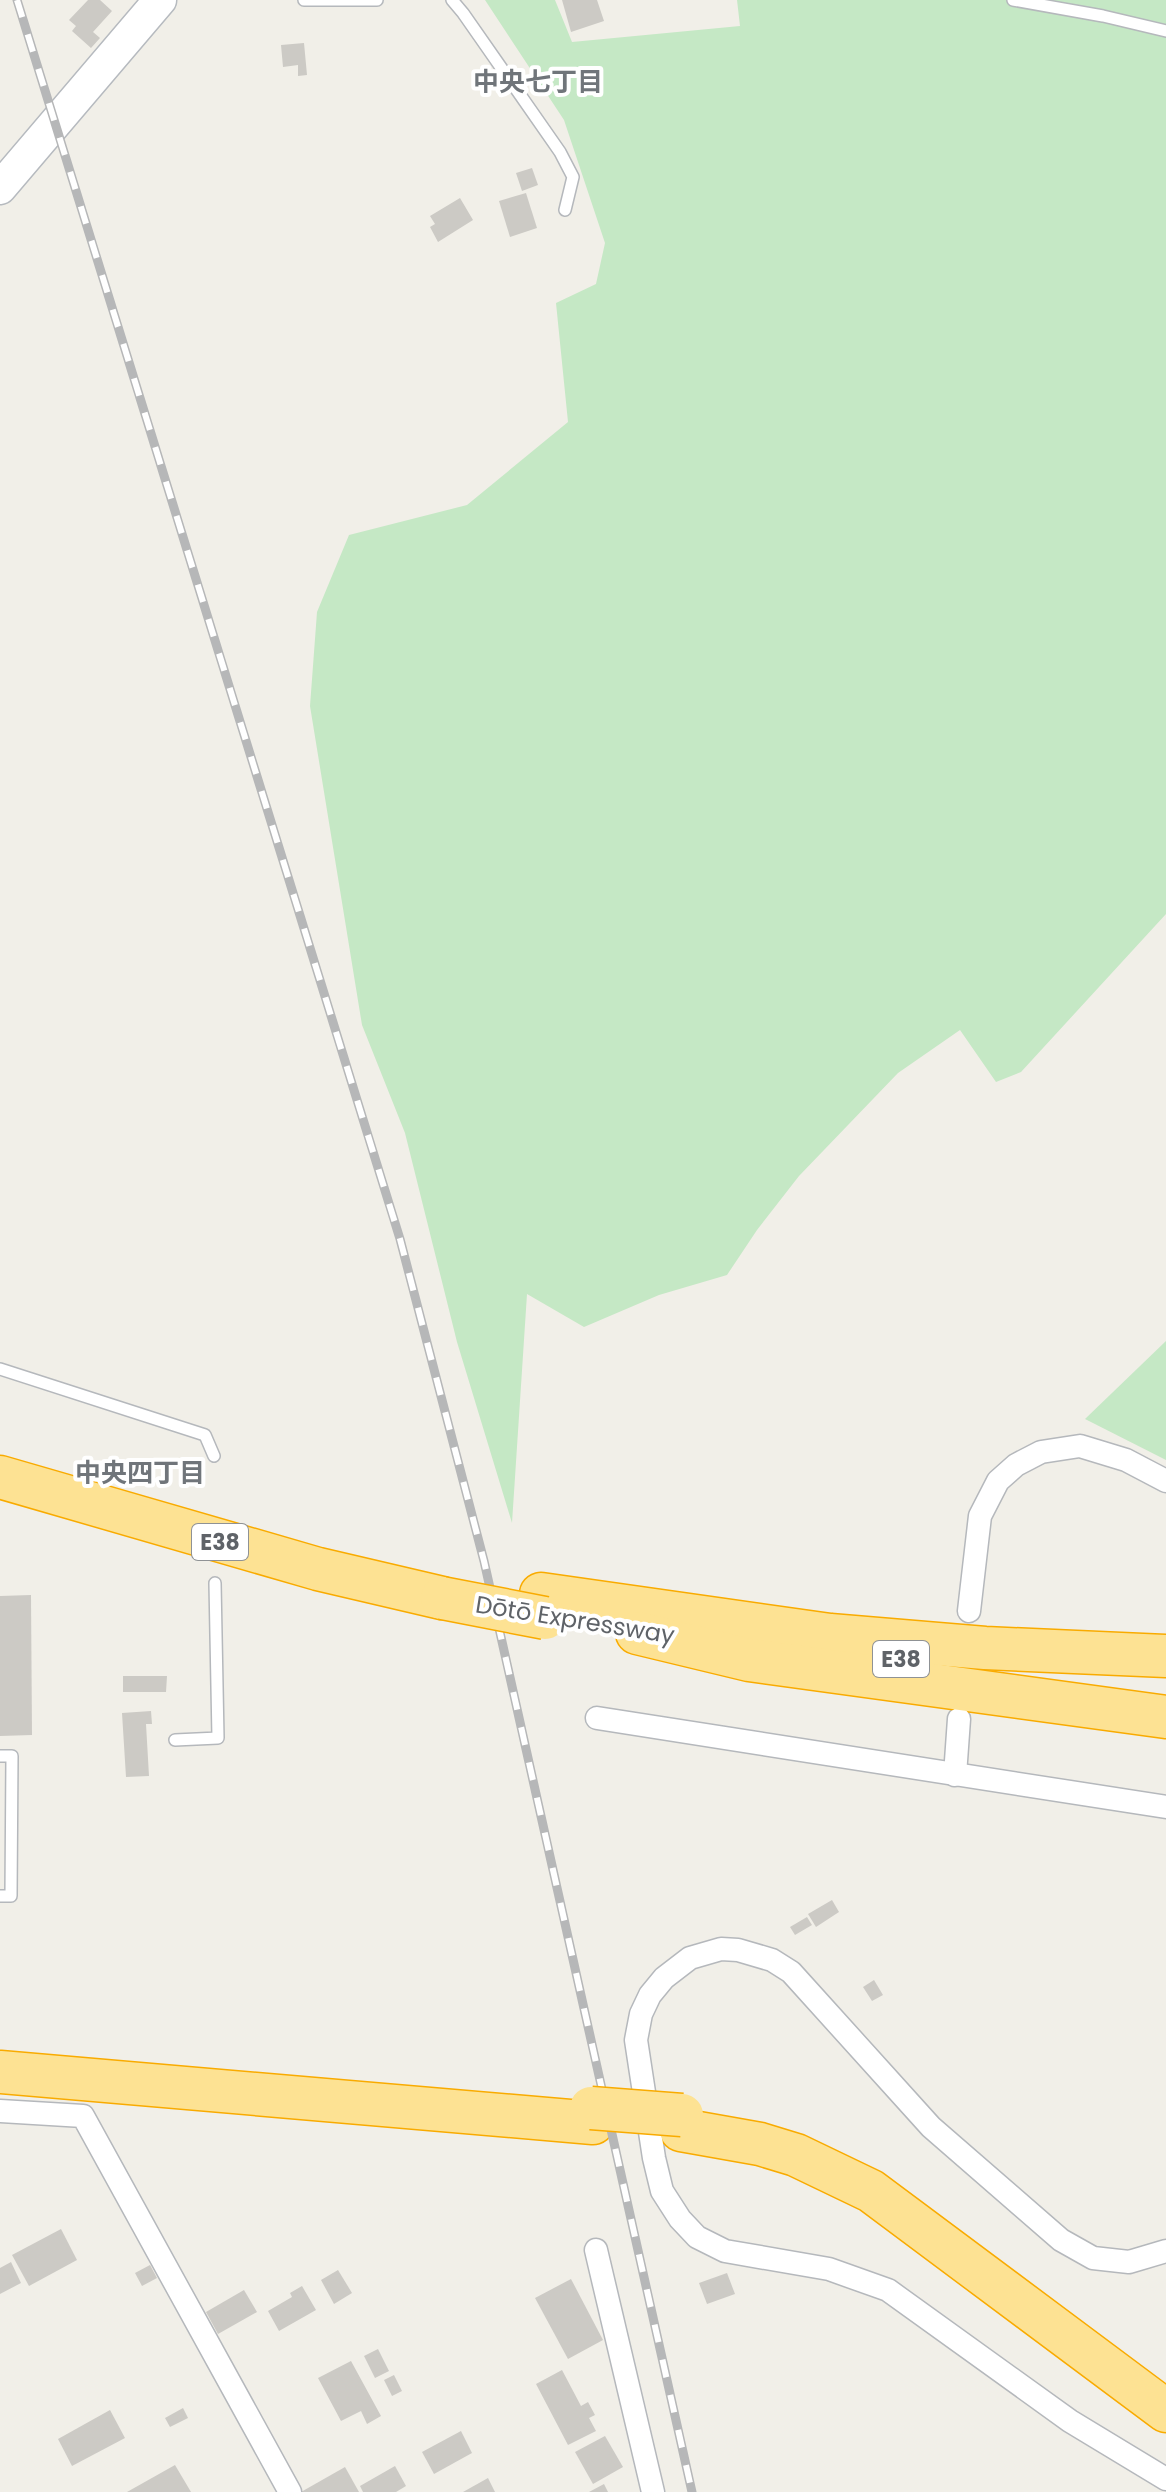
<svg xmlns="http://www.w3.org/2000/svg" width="1166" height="2492" viewBox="0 0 1166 2492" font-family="Poppins,'Noto Sans JP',sans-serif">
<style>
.green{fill:#c5e8c5}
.building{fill:#cccac5}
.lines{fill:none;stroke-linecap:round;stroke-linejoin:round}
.lane-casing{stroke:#b5b8bc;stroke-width:14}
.street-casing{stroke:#b5b8bc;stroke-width:25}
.secondary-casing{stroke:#b6babf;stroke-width:35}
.highway-casing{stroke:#f9ab00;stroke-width:45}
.lane{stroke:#fff;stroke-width:11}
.street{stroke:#fff;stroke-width:22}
.secondary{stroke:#fff;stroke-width:32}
.highway{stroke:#fde293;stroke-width:42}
.rail-casing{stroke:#b6b7b8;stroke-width:9}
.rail{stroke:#fff;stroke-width:6;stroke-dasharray:18;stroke-linecap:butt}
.highway-bridge-casing{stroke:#f9ab00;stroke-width:45;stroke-linecap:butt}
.highway-bridge{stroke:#fde293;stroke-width:42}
.labels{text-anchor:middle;stroke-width:8;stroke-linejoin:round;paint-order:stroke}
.shield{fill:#fff;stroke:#8f9295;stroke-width:2}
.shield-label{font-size:22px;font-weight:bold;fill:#5f6368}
.street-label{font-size:24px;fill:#5f6368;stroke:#fff}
.neighbourhood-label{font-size:26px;font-weight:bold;fill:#70757a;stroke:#fff}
</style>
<rect width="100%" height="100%" fill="#f1efe8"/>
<g class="green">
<path d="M485,0H555L572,42L740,26L737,0H1166V914L1021,1072L996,1082L960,1030L898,1073L799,1176L757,1230L727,1275L659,1295L584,1327L527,1294L512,1523L457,1342L405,1133L362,1025L310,706L317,612L349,535L467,505L568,422L556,303L596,284L605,243L564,120Z"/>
<path d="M1166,1341V1460L1085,1419Z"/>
</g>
<g class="building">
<path d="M88,0H100L112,11L93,32L100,38L91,48L72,31L76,26L69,20Z"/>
<path d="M562,0H597L604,21L571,32Z"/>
<path d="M304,43L307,75L298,76V65L283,67L281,45Z"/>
<path d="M532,168L538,185L522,191L516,173Z"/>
<path d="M526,193L537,228L510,237L499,201Z"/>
<path d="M460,198L473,220L438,242L430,227L435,224L430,216Z"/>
<path d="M31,1595L32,1735L0,1736V1596Z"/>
<path d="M123,1676H167L166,1692H123Z"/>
<path d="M151,1711L152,1724H146L149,1776L126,1777L122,1713Z"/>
<path d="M832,1900L839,1912L816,1927L808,1914Z"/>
<path d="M807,1917L812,1925L795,1935L790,1927Z"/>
<path d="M874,1980L883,1995L872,2001L863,1987Z"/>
<path d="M61,2229L77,2260L29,2286L12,2255Z"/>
<path d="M11,2262L21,2283L0,2294V2268Z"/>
<path d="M150,2265L157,2278L142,2286L135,2273Z"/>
<path d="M338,2270L352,2293L334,2304L321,2280Z"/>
<path d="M727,2273L735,2294L707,2304L699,2283Z"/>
<path d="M571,2279L603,2340L568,2359L535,2298Z"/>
<path d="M302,2286L316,2310L279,2331L268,2311L292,2297L290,2293Z"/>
<path d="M244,2290L257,2312L218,2334L206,2312Z"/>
<path d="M378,2349L389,2371L375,2378L364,2356Z"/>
<path d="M351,2361L381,2416L367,2424L361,2411L341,2421L318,2378Z"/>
<path d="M562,2370L581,2406L588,2402L595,2415L589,2418L596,2431L568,2445L536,2384Z"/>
<path d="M394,2375L402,2391L392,2396L384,2380Z"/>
<path d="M183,2408L188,2418L170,2427L165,2418Z"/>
<path d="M110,2410L125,2438L72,2466L58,2439Z"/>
<path d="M461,2431L472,2453L434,2474L422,2452Z"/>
<path d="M605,2436L623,2467L593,2484L575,2452Z"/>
<path d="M175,2465L191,2492H127Z"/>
<path d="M395,2466L406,2486L396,2492H363L360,2486Z"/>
<path d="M345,2467L359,2492H301Z"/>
<path d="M488,2478L495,2492H463Z"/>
<path d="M604,2484L608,2492H589Z"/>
</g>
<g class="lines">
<defs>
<g id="lane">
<path d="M304,0H377"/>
<path d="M452,0L463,13L560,152L573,177L565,210"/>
<path d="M1013,0L1103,16L1166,31"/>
<path d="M0,1369L205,1435L214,1456"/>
<path d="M175,1740L218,1738L215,1583"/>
<path d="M0,1756H12L11,1896H0"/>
</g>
<g id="street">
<path d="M969,1611L980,1516L998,1481L1016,1465L1041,1452L1080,1446L1126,1460L1166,1481"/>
<path d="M597,1718L1166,1807"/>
<path d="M955,1775L959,1719"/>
<path d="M0,2111L83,2116L290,2492"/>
<path d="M596,2250L653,2492"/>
<path d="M1166,2251L1129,2262L1093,2258L1061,2240L931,2127L791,1972L772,1960L738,1950L721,1949L690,1958L664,1978L650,1995L641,2014L636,2040L654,2158L662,2191L680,2219L697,2237L725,2251L829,2269L888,2290L1070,2421L1166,2479"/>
</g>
<path id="secondary" d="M0,188L160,0"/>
<g id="highway">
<path d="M0,1477L318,1569L442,1598"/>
<path d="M541,1594L830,1635L985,1648L1166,1656"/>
<path d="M637,1633L749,1660L1166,1717"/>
<path d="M0,2072L593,2123"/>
<path d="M681,2130L760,2144L796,2155L871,2191L1166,2411"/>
</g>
</defs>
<use href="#lane" class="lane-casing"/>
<use href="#street" class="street-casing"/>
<use href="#secondary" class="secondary-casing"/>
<use href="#highway" class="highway-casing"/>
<use href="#lane" class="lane"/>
<use href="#street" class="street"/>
<use href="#secondary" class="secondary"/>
<use href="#highway" class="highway"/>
<defs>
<path id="rail" d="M17,0L400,1239L484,1561L692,2492"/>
</defs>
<use href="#rail" class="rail-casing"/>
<use href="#rail" class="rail"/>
<defs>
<g id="highway-bridge">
<path d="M442,1598L545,1618"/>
<path d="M591,2108L682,2115"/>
</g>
</defs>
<use href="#highway-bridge" class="highway-bridge-casing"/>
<use href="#highway-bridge" class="highway-bridge"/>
</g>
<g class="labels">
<g class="shield">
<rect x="192" y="1524" width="56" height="36" rx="6"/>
<rect x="873" y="1641" width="56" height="36" rx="6"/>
</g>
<g class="shield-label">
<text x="220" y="1550">E38</text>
<text x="901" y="1667">E38</text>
</g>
<g class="street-label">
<text transform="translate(575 1620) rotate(9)" y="8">Dōtō Expressway</text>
</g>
<g class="neighbourhood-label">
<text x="538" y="91">中央七丁目</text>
<text x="140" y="1482">中央四丁目</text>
</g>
</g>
</svg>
